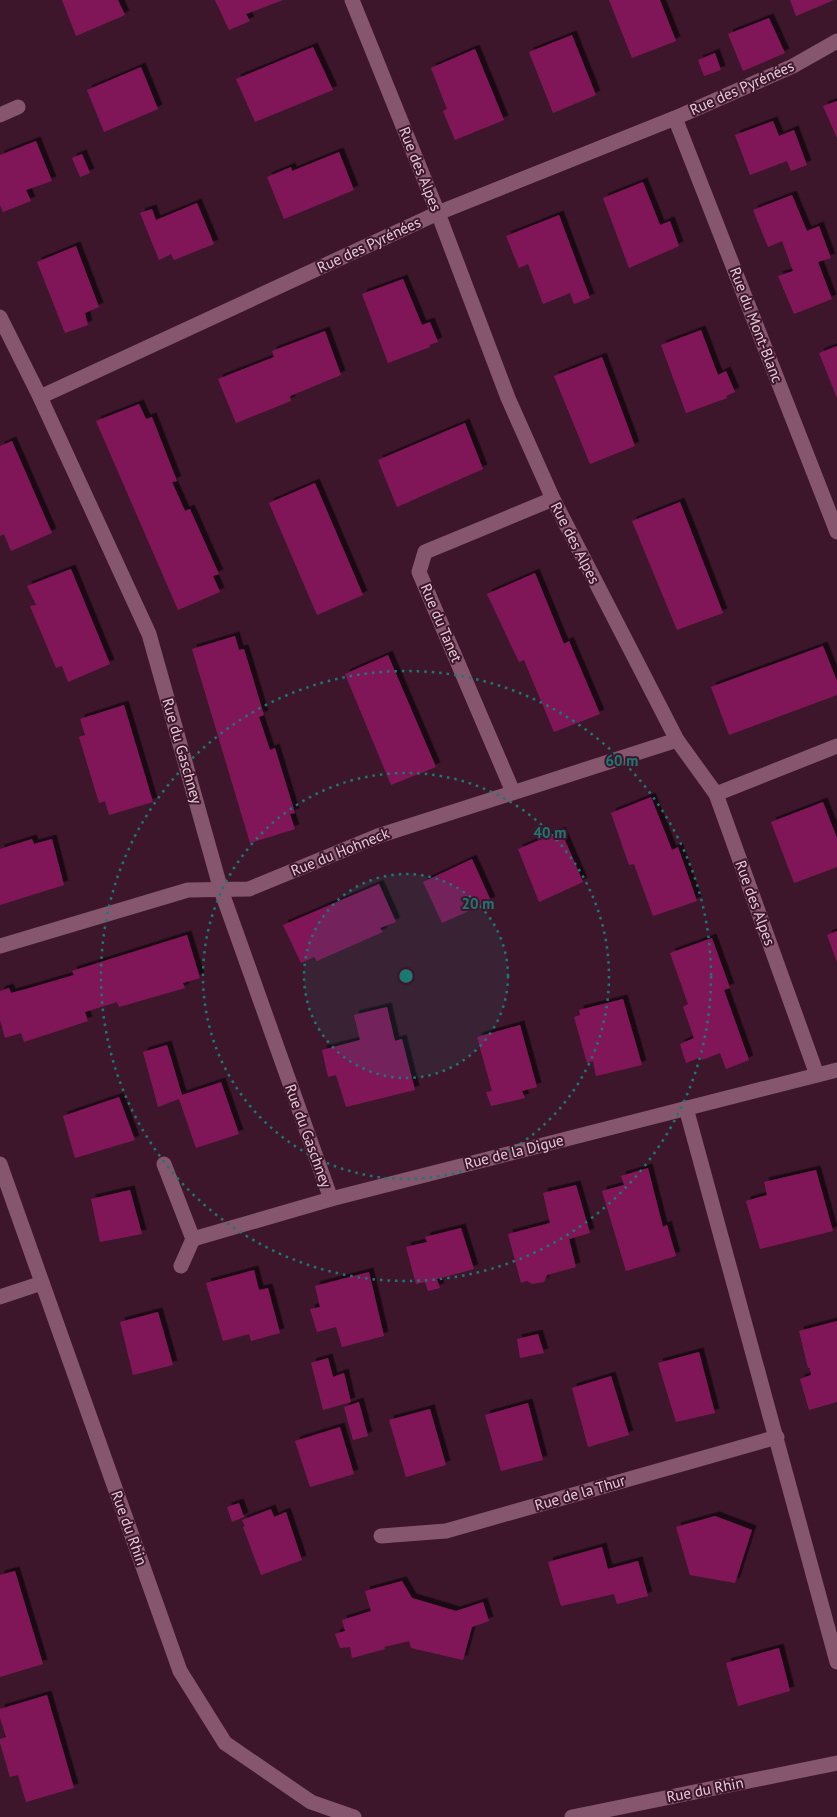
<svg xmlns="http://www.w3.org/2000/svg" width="837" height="1817" viewBox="0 0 837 1817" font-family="'PT Sans',sans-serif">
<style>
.building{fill:#801958;filter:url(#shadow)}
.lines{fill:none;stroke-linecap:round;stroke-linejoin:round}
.minor{stroke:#85566e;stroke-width:15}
.ring{fill:none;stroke:#1a7a73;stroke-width:2.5;stroke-dasharray:2.5 5}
.labels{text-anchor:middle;stroke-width:4;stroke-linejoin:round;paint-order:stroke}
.street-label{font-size:15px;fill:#e6cbd7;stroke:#3e162c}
.centre{fill:#1a7a73;stroke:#3e162c;stroke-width:2.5}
.ring-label{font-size:15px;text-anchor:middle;font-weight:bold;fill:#1a7a73;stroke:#3e162c;stroke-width:4;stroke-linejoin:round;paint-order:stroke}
</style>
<defs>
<filter id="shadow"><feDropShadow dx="4.5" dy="-4.5" stdDeviation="0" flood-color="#0009"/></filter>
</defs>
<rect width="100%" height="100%" fill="#3e162c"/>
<g class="building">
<path d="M62,0H118L125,15L76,36Z"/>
<path d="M215,0H283L246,14L250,21L229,30Z"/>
<path d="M609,0H660L676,41L632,58Z"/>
<path d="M790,0H834L796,16Z"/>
<path d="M769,18L785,53L743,71L728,34Z"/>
<path d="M572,35L596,95L553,113L529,52Z"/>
<path d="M313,47L333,90L255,122L236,79Z"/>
<path d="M475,49L504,120L455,140L443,111L447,109L431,68Z"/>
<path d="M715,53L721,70L704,76L698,60Z"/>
<path d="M141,67L158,109L104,132L87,90Z"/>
<path d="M837,101V138L823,106Z"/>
<path d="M773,121L779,136L794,130L807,165L791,171L787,161L750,175L735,135Z"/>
<path d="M36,141L52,181L26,190L31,201L3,212L0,205V155Z"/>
<path d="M339,152L354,190L284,219L267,177L291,167L292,171Z"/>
<path d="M82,154L90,173L80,177L72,158Z"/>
<path d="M643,182L660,225L670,221L679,246L629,268L603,198Z"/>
<path d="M792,195L807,231L819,226L831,258L818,262L832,299L794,314L778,276L793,271L782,241L768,247L753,210Z"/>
<path d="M197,203L214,244L174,260L171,254L159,260L140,213L152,209L156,220Z"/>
<path d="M559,215L590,298L574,304L570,293L543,304L528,264L519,268L506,236Z"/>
<path d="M76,246L99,307L85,313L88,325L65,333L37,262Z"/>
<path d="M403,279L422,325L430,322L438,342L429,345L430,347L388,363L362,294Z"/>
<path d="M701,330L718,375L726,371L735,392L726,396L727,398L686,413L661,345Z"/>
<path d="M325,331L341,375L290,396L291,401L236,423L218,379L274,357L272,351Z"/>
<path d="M837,346V398L819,353Z"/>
<path d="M602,357L635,446L590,464L554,376Z"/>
<path d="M139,404L146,419L152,417L177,481L172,482L185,511L190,509L219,574L213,576L220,592L178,610L96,421Z"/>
<path d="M465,423L483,469L397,507L378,460Z"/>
<path d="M12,441L52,533L11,551L4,534L0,536V446Z"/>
<path d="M315,483L363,595L317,615L269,503Z"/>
<path d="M680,502L723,613L677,630L632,521Z"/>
<path d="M71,569L110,664L68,682L62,666L56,668L30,606L36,605L27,586Z"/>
<path d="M535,573L564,644L569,641L600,714L554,732L524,660L519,662L487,594Z"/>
<path d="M235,636L239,650L244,649L264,715L259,717L270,750L275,748L295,813L290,814L295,829L250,843L192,649Z"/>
<path d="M823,646L837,681V695L729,735L711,687Z"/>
<path d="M388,655L436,767L391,785L345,674Z"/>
<path d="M124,705L153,802L109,815L105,801L99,803L79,737L85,735L80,719Z"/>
<path d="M651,797L672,850L678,847L697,901L653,916L634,864L629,865L611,813Z"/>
<path d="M823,802L837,838V867L794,883L771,822Z"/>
<path d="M561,831L583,882L539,902L518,849Z"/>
<path d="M32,839L34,844L52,839L64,885L0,905V849Z"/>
<path d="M472,859L491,901L442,923L423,882Z"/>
<path d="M379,884L396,922L380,928L383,932L317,961L314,957L301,963L283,925Z"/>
<path d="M837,931V962L827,935Z"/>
<path d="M187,935L200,978L183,983L185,988L119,1007L117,1002L85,1012L88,1021L24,1042L21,1033L5,1038L0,1020V991L9,988L11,993L26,989L74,975L72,971Z"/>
<path d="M712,938L730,988L724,990L749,1060L726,1069L720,1053L702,1060L701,1057L686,1063L680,1044L694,1038L683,1007L688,1004L670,953Z"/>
<path d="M623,999L642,1065L596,1076L593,1061L587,1063L574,1017L580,1015L579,1010Z"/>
<path d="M387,1007L395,1041L402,1039L415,1090L346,1107L336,1075L328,1077L322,1050L360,1040L354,1015Z"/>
<path d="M520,1025L537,1087L522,1091L525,1098L491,1106L486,1092L492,1091L477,1037Z"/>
<path d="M167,1045L182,1095L221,1082L239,1134L196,1148L179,1099L158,1107L143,1052Z"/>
<path d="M119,1097L135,1140L75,1158L63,1116Z"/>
<path d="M648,1168L663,1227L667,1225L676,1256L626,1271L602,1191L624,1185L621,1176Z"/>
<path d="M816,1170L833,1231L760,1249L746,1201L767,1195L764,1182Z"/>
<path d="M576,1185L590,1233L569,1239L576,1267L547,1275L544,1282L532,1284L527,1281L521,1283L508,1234L550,1223L543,1193Z"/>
<path d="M130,1190L142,1234L100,1242L91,1199Z"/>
<path d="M461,1228L474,1269L437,1279L440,1288L428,1291L425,1282L416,1284L406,1247L427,1242L425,1237Z"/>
<path d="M254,1270L259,1290L268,1288L280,1333L251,1341L249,1334L223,1341L206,1283Z"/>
<path d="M369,1272L384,1336L342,1347L336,1327L317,1332L310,1309L320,1307L315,1286Z"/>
<path d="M158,1312L173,1365L133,1375L120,1322Z"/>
<path d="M837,1321V1402L809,1410L800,1379L811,1375L810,1368H808L799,1331Z"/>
<path d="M538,1334L544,1353L520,1358L517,1339Z"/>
<path d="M699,1352L715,1413L676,1422L658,1363Z"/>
<path d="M328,1358L333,1377L344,1373L351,1402L323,1410L311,1363Z"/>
<path d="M611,1376L629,1435L588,1447L572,1388Z"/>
<path d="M359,1402L368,1436L353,1440L344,1407Z"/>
<path d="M528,1403L543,1460L501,1471L485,1415Z"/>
<path d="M430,1409L446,1465L406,1477L389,1420Z"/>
<path d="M340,1427L354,1474L310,1487L295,1441Z"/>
<path d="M239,1503L244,1517L232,1522L227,1507Z"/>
<path d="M271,1509L274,1517L286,1512L302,1560L261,1575L243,1527L245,1526L242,1520Z"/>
<path d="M715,1516L752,1530L735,1583L690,1575L676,1527Z"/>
<path d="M602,1547L608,1569L638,1561L648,1596L617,1604L614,1594L561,1606L548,1562Z"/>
<path d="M15,1571L43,1664L0,1677V1575Z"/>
<path d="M402,1581L412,1598L456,1611L483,1602L489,1621L472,1627L463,1660L411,1648L409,1641L384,1647L385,1649L352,1658L350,1647L340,1648L335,1634L345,1631L342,1620L371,1611L365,1591Z"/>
<path d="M779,1648L790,1691L738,1706L726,1663Z"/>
<path d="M47,1695L74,1788L26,1802L18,1775L10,1777L0,1743V1739L6,1737L0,1718V1709Z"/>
</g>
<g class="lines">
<g class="minor">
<path d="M352,0L438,213L508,398L553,499L677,740L716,794L817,1075"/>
<path d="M0,115L18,107"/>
<path d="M675,118L837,532"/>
<path d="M0,317L40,397L149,634L221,890L331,1199"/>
<path d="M40,397L438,213L675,118L793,66L837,41"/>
<path d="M513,792L419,572L425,552L553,499"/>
<path d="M716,794L837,746"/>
<path d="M0,946L188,890L249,889L378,836L677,740"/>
<path d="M686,1108L837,1662"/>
<path d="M0,1164L180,1671L225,1743L311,1802L354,1817"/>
<path d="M164,1164L193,1239L181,1266"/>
<path d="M193,1239L331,1199L837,1070"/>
<path d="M0,1297L42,1283"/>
<path d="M381,1536L446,1531L777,1437"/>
<path d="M572,1817L837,1763"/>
</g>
</g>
<circle cx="406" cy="976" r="102" fill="#1a7a73" fill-opacity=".12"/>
<g class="ring">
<circle cx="406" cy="976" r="102"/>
<circle cx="406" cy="976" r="203"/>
<circle cx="406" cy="976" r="305"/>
</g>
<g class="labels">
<g class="street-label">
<text transform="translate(742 88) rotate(-24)" y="5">Rue des Pyrénées</text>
<text transform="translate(420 169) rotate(68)" y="5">Rue des Alpes</text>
<text transform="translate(369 245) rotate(-25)" y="5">Rue des Pyrénées</text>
<text transform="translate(756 325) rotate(69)" y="5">Rue du Mont-Blanc</text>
<text transform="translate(575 543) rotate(63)" y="5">Rue des Alpes</text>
<text transform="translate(441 623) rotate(67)" y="5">Rue du Tanet</text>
<text transform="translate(182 751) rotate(74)" y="5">Rue du Gaschney</text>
<text transform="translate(340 852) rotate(-22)" y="5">Rue du Hohneck</text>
<text transform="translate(755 903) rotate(70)" y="5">Rue des Alpes</text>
<text transform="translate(308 1136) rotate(70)" y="5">Rue du Gaschney</text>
<text transform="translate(514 1152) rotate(-14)" y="5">Rue de la Digue</text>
<text transform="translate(580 1493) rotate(-16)" y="5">Rue de la Thur</text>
<text transform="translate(129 1528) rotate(70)" y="5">Rue du Rhin</text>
<text transform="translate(705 1790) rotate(-11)" y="5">Rue du Rhin</text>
</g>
</g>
<circle cx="406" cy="976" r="8" class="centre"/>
<g class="ring-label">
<text x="622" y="766">60 m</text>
<text x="550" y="838">40 m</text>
<text x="478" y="909">20 m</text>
</g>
</svg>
